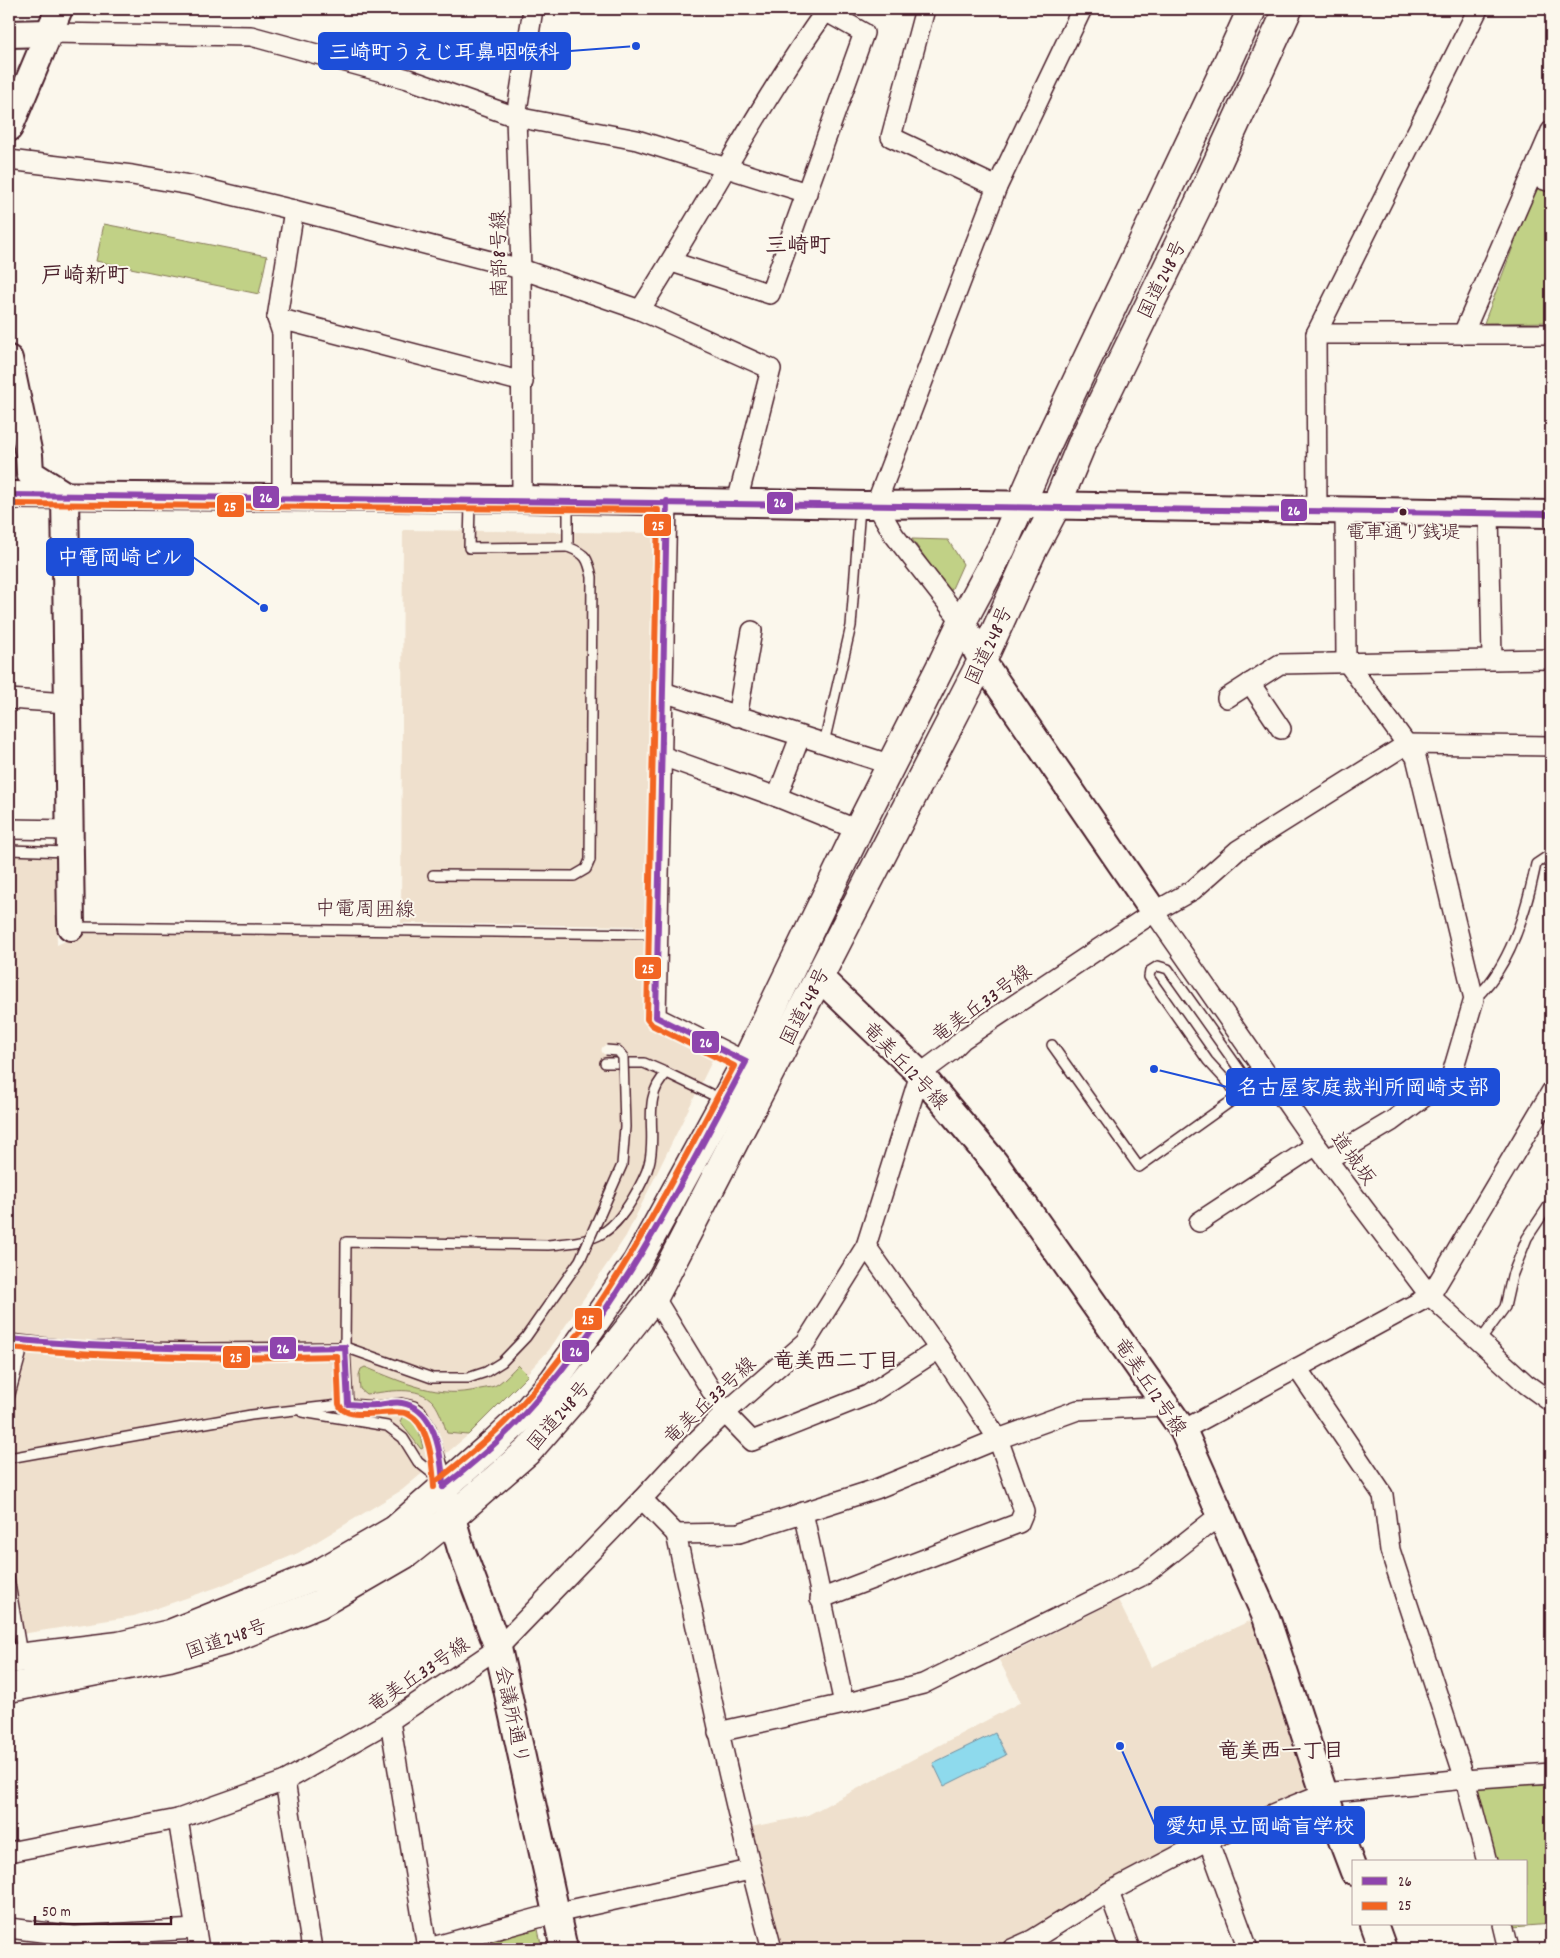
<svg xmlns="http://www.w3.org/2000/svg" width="1560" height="1958" viewBox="0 0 1560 1958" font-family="Dekko,'Klee One',sans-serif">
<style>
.built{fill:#efe0cd}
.green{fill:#c1d186;stroke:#867858}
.water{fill:#8edaed;stroke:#738f9f}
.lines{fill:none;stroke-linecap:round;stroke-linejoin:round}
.lane-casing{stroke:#4a1f2b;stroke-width:12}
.street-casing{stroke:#4a1f2b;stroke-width:22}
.secondary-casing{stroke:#4a1f2b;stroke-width:30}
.highway-casing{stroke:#4a1f2b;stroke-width:31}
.lane{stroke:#fbf7ec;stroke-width:9}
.street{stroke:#fbf7ec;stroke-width:19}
.secondary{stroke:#fbf7ec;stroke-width:26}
.highway{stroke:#fbf7ec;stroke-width:28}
.lane-bridge-casing{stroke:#4a1f2b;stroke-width:12;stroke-linecap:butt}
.lane-bridge{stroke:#fbf7ec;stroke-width:9}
.bus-1-casing{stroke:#fbf7ec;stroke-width:10}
.bus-2-casing{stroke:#fbf7ec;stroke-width:10}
.bus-1{stroke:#8e44ad;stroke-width:6}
.bus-2{stroke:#f26522;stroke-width:6}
.bus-dot{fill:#4a1f2b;stroke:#fbf7ec;stroke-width:2}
.labels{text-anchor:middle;stroke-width:4;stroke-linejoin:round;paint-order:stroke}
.bus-label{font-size:19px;fill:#4a1f2b;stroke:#fbf7ec}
.street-label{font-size:20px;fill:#4a1f2b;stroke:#fbf7ec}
.neighbourhood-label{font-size:21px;font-weight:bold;fill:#4a1f2b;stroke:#fbf7ec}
.quarter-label{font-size:22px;font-weight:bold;fill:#4a1f2b;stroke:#fbf7ec}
.leader{fill:none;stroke:#1d4ed8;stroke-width:2}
.callout-dot{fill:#1d4ed8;stroke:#fbf7ec;stroke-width:2}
.callout{fill:#1d4ed8;stroke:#1d4ed8;stroke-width:2}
.callout-label{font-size:21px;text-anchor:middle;font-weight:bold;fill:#fff}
.line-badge{stroke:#fbf7ec;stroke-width:2}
.badge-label{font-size:14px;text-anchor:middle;font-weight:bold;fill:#fff}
</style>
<rect width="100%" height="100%" fill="#fbf7ec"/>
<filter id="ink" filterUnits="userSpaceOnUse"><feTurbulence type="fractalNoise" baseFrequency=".02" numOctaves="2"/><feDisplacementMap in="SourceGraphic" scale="10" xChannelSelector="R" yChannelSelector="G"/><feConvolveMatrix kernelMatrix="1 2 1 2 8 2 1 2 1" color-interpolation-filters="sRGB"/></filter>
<g filter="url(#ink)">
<g class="built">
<path d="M403,530L657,533L652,920L643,926L401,923Z"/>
<path d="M9,843L55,845L57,945L82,933L651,939L650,1022L715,1055L626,1236L549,1350L472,1432L402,1490L298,1553L218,1587L134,1616L9,1636Z"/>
<path d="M1118,1600L1151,1667L1256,1618L1315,1790L1037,1927L989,1949H781L751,1827L806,1816L1021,1702L999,1660Z"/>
</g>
<g class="green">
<path d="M1537,184L1551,188V322L1484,323Z"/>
<path d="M104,224L267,256L259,294L96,261Z"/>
<path d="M912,539L948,540L963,564L950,593Z"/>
<path d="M518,1365L528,1375L468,1435L447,1433C444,1424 440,1411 434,1403C418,1384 388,1392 366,1394L360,1389L359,1375L361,1369L365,1367C402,1382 440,1400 480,1389C486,1388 494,1387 498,1384C505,1379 512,1371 518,1365Z"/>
<path d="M407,1416C418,1423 420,1436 423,1448L421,1449L400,1422L402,1417Z"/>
<path d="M1551,1784V1924L1513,1927L1512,1924H1526V1862H1495L1475,1786Z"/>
<path d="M537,1924L542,1949H451Z"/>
</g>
<path class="water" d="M995,1733L1006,1755L944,1786L933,1763Z"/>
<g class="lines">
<defs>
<g id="lane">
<path d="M470,502L469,548L568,547"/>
<path d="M824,743L851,626L860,507"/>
<path d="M9,850L67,852"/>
<path d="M433,875L574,876L586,869L590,860L592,577C588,558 586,554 568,547V503"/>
<path d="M74,927L658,934"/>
<path d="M1474,999C1510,969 1527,908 1536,864L1551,854"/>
<path d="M1052,1045L1139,1167L1237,1097L1231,1086L1261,1066"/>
<path d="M605,1063H644L667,1073"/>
<path d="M1231,1086L1208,1061L1149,977L1150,971L1158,966L1168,969L1244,1076"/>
<path d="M9,1339L75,1346L202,1348L345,1347L432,1378"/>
<path d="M1480,1341L1505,1307L1512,1276L1527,1238L1551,1202"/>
<path d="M9,1398L21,1355"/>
<path d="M348,1404L345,1347L346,1242L548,1245C593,1241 609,1239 633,1198C639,1188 646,1176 649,1164C658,1133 640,1098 667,1073L723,1100"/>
<path d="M302,1412L387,1426L403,1438L418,1462L433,1474L442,1485"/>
<path d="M9,1458L251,1415L348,1404L377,1406L401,1403L414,1406L421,1411L431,1428L443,1466V1481"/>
<path d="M9,1578L22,1654"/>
</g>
<g id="street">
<path d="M925,9L891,137L997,187"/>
<path d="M48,33L251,36L408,79L516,117L637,140L807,193"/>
<path d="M9,160L132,175L190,185L294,210L521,269L640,310C704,211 758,105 827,9"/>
<path d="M1532,176L1551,182"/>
<path d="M672,262L770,294L864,33L825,11"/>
<path d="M640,310L771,369L737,502"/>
<path d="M277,318L294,210"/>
<path d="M1316,334H1551"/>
<path d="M1463,334L1551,131"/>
<path d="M282,496V333L277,318L523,382"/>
<path d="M522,499L521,269L516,117L533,9"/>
<path d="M667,501L656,1017L746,1062"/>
<path d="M1317,511L1316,334L1478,9"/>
<path d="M1489,513L1492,659"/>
<path d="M962,622L894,535L876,504L997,187L1082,9"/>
<path d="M1250,683L1281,729"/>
<path d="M663,692L892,765"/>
<path d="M1227,698L1280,664L1551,659"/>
<path d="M9,699L67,703"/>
<path d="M737,717L752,631"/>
<path d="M662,756L777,797L858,830"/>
<path d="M777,797L800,737"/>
<path d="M9,829L70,830"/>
<path d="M1154,912L1316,1145L1430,1296L1526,1384L1551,1402"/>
<path d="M1328,1159L1392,1121L1451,1077L1474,999L1416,757L1346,661L1345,511"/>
<path d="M1199,1222L1316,1145"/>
<path d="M654,1297L725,1413L752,1441L868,1395L939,1349"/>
<path d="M1297,1368L1383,1495L1390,1550L1465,1779L1487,1862"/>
<path d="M1183,1430L1430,1296L1551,1092"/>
<path d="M642,1499L676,1534L739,1533L876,1489L998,1439L1078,1410L1165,1406"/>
<path d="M803,1512L844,1704"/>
<path d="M676,1534C706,1673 735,1812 772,1949"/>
<path d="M820,1599L1019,1523L1024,1511L998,1439L939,1349L866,1246"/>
<path d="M390,1721L427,1948"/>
<path d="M718,1732L844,1704L923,1684L1144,1575L1221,1514"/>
<path d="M285,1781L312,1949"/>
<path d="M178,1819L199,1949"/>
<path d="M1208,1840L1248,1949"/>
<path d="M9,1852L178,1819L285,1781L390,1721L498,1648L642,1499L692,1445L725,1413L806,1342L866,1246L920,1074L951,1051L963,1039L1154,912L1193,890L1238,850L1407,744L1551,746"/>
<path d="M1109,1892L1130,1949"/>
<path d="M1503,1924L1509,1949"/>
<path d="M9,1928L74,1936L196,1929"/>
<path d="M425,1949L556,1913L750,1870"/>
<path d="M1012,1949L1032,1940L1109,1892L1208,1840L1324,1793L1465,1779L1551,1773"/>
</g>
<g id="secondary">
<path d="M9,34L48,33"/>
<path d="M9,128L59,9"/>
<path d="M9,359L29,455L30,473L65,495L71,927"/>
<path d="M9,495L522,499L864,505L974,504L1551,514"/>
<path d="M962,622L982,661L1154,912"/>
<path d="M819,977L920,1074L994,1162L1183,1430L1266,1617L1324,1793L1354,1872"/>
<path d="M446,1497L461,1549L498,1648L564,1949"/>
<path d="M1374,1924L1383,1949"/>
</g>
<g id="highway">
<path d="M9,1659L119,1646L170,1634L317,1575L395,1530L494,1443L524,1415L554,1380L637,1262L746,1062L858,830L943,662L962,622L1001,549L1048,442L1222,75L1252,9"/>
<path d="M9,1688L169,1657L225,1641L319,1604L407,1553L452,1517L529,1450L575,1397L654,1297L982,661L1031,553L1056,506L1083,441L1198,205L1288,9"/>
</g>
</defs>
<use href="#lane" class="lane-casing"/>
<use href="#street" class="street-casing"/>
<use href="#secondary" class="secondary-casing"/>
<use href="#highway" class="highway-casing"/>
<use href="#lane" class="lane"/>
<use href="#street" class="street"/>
<use href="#secondary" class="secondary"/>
<use href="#highway" class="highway"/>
<defs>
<path id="lane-bridge" d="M432,1378H468L486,1372L502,1362L526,1337L580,1260L622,1165L625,1127L623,1057L618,1051L606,1050"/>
</defs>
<use href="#lane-bridge" class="lane-bridge-casing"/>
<use href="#lane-bridge" class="lane-bridge"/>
<defs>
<g id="bus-1">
<path d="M9,495C523,499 1037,505 1551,514"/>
<path d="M9,1339C121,1350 233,1350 345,1347L348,1404C357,1404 366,1406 375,1405C384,1405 394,1401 402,1403C437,1409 442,1458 443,1487"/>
<path d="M443,1487C469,1467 494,1446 517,1422C615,1318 679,1187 746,1062L656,1017L667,501"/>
</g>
<g id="bus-2">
<path d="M9,504L658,510L647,1019L652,1025L734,1066C668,1188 606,1317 509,1418C487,1441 462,1461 438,1480"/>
<path d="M9,1348C118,1358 227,1359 337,1356L339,1404C345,1424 393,1407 408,1414C430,1424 433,1466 434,1487"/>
</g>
</defs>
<use href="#bus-1" class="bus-1-casing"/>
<use href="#bus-2" class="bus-2-casing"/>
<use href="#bus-1" class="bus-1"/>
<use href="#bus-2" class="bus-2"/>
</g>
</g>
<circle class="bus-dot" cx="1403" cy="512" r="4.5"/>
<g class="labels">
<g class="bus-label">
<text x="1403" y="538">電車通り銭堤</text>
</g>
<g class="street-label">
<text transform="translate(498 254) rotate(-91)" y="7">南部8号線</text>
<text transform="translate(1161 279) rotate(-64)" y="7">国道248号</text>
<text transform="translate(988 645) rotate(-65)" y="7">国道248号</text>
<text transform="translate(365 908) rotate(1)" y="7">中電周囲線</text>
<text transform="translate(981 1003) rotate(-36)" y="7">竜美丘33号線</text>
<text transform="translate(804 1006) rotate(-63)" y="7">国道248号</text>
<text transform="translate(906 1065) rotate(46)" y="7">竜美丘12号線</text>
<text transform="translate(1354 1158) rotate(53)" y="7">道城坂</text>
<text transform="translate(1151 1386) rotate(56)" y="7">竜美丘12号線</text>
<text transform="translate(709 1400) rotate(-43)" y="7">竜美丘33号線</text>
<text transform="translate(558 1415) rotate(-49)" y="7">国道248号</text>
<text transform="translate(226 1638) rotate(-19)" y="7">国道248号</text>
<text transform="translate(418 1674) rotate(-34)" y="7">竜美丘33号線</text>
<text transform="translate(513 1715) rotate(78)" y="7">会議所通り</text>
</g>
<g class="neighbourhood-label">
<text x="836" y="1367">竜美西二丁目</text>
<text x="1281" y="1757">竜美西一丁目</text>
</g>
<g class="quarter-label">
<text x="798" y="252">三崎町</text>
<text x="85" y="282">戸崎新町</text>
</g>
</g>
<path class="leader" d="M636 46L570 51M264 608L193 557M1154 1069L1227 1087M1120 1746L1155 1825"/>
<g class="callout-dot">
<circle cx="636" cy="46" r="5"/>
<circle cx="264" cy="608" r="5"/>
<circle cx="1154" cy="1069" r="5"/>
<circle cx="1120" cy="1746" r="5"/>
</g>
<g class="callout">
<rect x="319" y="33" width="251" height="36" rx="5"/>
<rect x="47" y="539" width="146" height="36" rx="5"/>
<rect x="1227" y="1069" width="272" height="36" rx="5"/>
<rect x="1155" y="1807" width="209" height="36" rx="5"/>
</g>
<g class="callout-label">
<text x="444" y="59">三崎町うえじ耳鼻咽喉科</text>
<text x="120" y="564">中電岡崎ビル</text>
<text x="1363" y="1094">名古屋家庭裁判所岡崎支部</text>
<text x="1260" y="1833">愛知県立岡崎盲学校</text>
</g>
<g class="line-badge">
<rect x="252" y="485" width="28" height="24" rx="5" fill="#8e44ad"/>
<rect x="766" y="491" width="28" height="24" rx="5" fill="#8e44ad"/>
<rect x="216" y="494" width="29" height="24" rx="5" fill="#f26522"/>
<rect x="1280" y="498" width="28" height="24" rx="5" fill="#8e44ad"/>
<rect x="643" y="513" width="29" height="24" rx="5" fill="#f26522"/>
<rect x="634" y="956" width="28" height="24" rx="5" fill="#f26522"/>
<rect x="691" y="1030" width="29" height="24" rx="5" fill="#8e44ad"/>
<rect x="574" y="1307" width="29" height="24" rx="5" fill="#f26522"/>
<rect x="269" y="1336" width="28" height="24" rx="5" fill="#8e44ad"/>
<rect x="561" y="1339" width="29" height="24" rx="5" fill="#8e44ad"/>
<rect x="222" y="1345" width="29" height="24" rx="5" fill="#f26522"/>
</g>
<g class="badge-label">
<text x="266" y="502">26</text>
<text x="780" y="507">26</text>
<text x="230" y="511">25</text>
<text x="1294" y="515">26</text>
<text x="658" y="530">25</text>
<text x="648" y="973">25</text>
<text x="706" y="1047">26</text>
<text x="588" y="1324">25</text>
<text x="283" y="1353">26</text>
<text x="576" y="1356">26</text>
<text x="236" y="1362">25</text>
</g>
<rect width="1560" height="1958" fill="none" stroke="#fbf7ec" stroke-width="30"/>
<rect x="15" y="15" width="1530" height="1928" fill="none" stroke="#4a1f2b" stroke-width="2" filter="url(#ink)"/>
<rect x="1352" y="1860" width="175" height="65" fill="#fbf7ec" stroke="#b4a19f"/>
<rect x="1362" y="1877" width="25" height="8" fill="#8e44ad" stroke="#b4a19f"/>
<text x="1398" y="1886" font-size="15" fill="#4a1f2b">26</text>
<rect x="1362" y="1902" width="25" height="8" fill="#f26522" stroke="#b4a19f"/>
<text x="1398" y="1910" font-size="15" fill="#4a1f2b">25</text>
<path d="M35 1916v8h136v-8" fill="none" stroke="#4a1f2b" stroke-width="2.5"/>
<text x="42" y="1916" font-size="15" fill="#4a1f2b" stroke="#fbf7ec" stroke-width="4" paint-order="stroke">50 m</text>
</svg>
